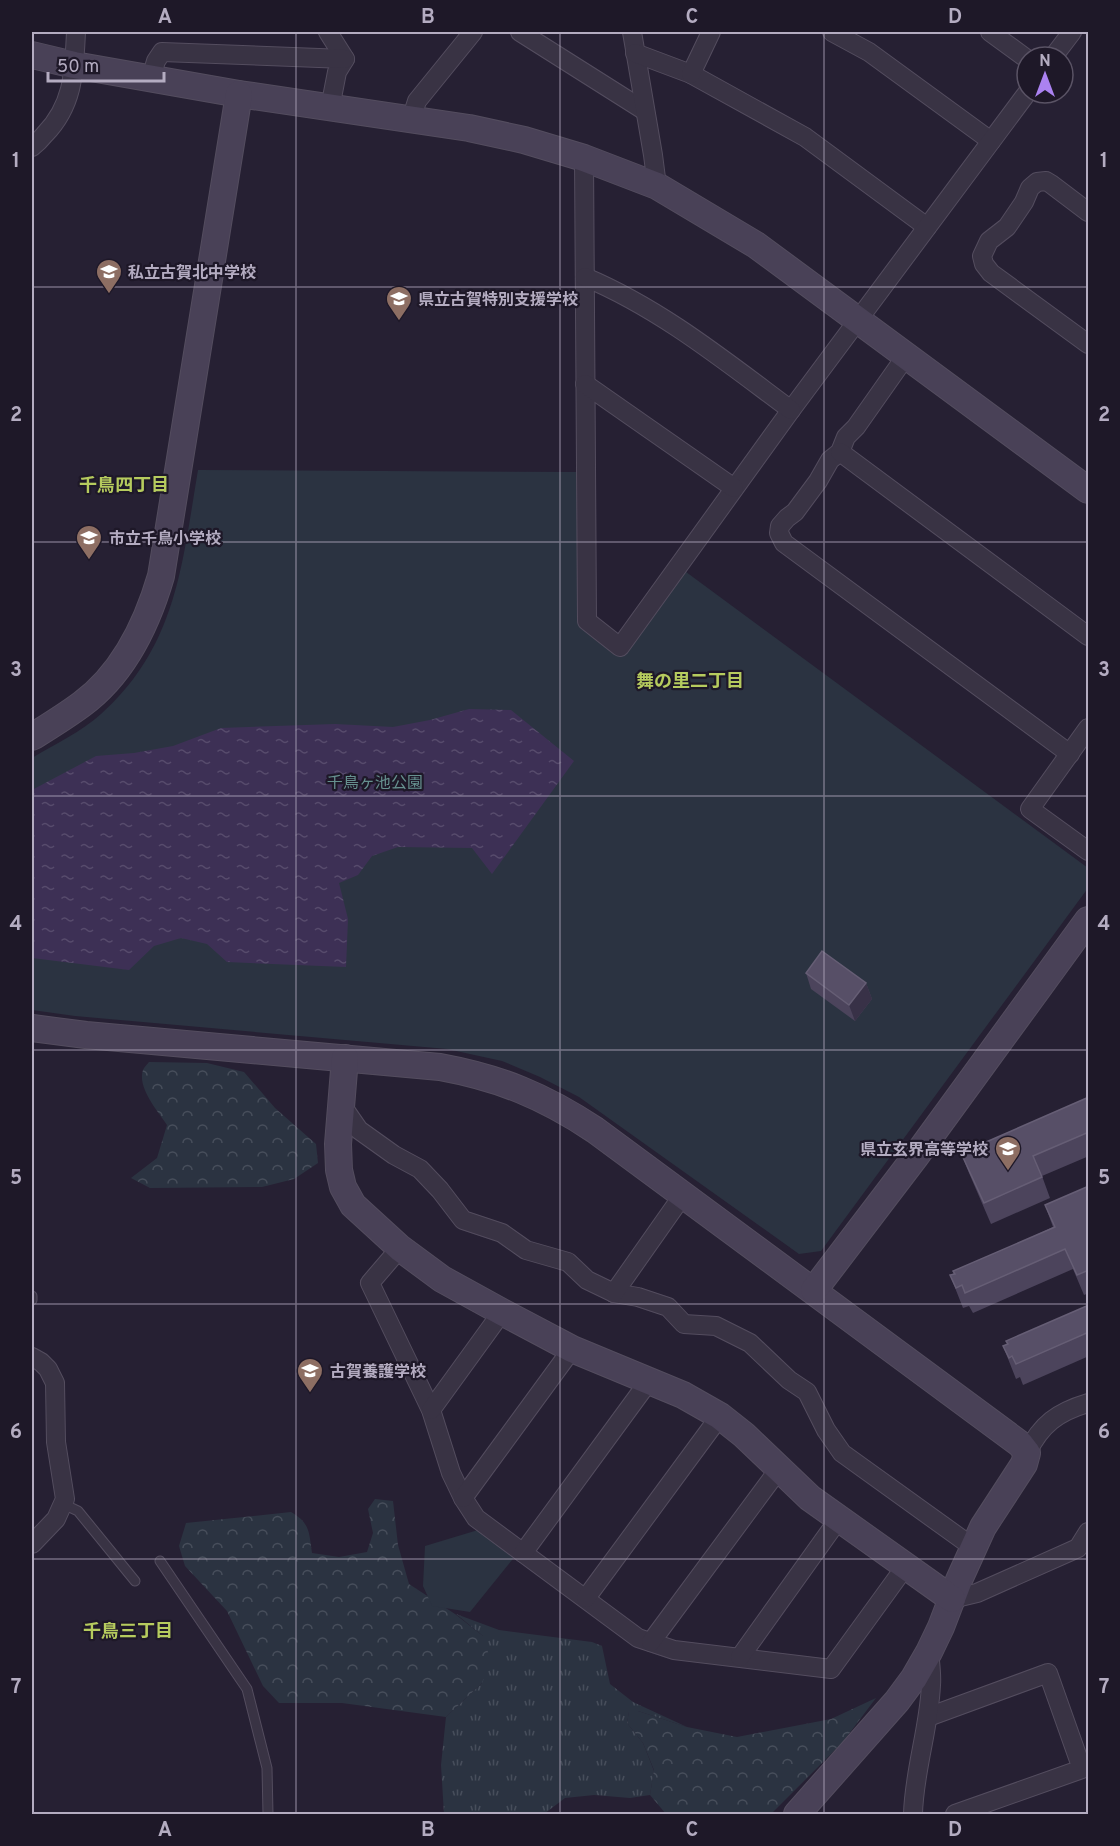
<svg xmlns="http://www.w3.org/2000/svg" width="1120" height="1846" viewBox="0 0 1120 1846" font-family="Overpass,'Noto Sans JP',sans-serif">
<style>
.grass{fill:url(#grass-tufts)}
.forest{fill:url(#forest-crowns)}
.park{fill:#2b3341}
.water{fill:url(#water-ripples)}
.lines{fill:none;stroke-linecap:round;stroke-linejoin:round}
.lane-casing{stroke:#544d5f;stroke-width:11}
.street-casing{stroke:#544d5f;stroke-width:20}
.secondary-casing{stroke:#544d5f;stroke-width:28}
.lane{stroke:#393344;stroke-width:9}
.street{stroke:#393344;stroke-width:18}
.secondary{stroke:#494157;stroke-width:26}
.wall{fill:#4c445c}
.shaded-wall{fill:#383147}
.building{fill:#574f67;stroke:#665e75;stroke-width:1.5}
.grid{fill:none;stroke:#b4acc1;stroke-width:1.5;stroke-opacity:0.55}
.labels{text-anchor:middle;stroke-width:4.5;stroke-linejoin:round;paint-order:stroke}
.poi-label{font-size:16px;font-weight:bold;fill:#b4acc1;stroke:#1e1828;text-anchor:start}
.park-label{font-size:16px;fill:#66908f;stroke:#1e1828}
.neighbourhood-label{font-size:18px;font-weight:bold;fill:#b6cb5e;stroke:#1e1828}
.neatline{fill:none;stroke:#b4acc1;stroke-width:2}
.grid-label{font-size:20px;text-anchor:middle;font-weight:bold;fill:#b4acc1}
</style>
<defs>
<pattern id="grass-tufts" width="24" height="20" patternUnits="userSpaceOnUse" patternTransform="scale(1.5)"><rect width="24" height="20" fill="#2b3341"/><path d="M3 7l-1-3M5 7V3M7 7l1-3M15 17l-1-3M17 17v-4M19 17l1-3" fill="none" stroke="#474e5b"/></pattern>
<pattern id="forest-crowns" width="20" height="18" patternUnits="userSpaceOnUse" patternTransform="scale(1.5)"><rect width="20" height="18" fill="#2b3341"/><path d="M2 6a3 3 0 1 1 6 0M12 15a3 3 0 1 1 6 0" fill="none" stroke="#474e5b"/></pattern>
<pattern id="water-ripples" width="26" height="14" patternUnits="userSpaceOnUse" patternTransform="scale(1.5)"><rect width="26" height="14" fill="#3d3055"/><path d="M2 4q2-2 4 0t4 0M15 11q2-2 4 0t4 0" fill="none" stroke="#574b6c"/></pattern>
</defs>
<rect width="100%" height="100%" fill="#262033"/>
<path class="grass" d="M456,1614L499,1630L592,1642L602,1646L610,1684L633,1702L687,1727L638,1711L629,1712L627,1723L643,1743L654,1771L650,1795L630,1798L594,1795L565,1798L544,1814H444L441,1765L446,1717L482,1683L483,1636Z"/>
<g class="forest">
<path d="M149,1062L207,1063L244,1072L275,1108L316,1144L318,1163L294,1179L262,1187L150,1188L131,1178L157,1158L167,1125C158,1111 137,1088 143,1070C144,1067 147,1065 149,1062Z"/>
<path d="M375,1499L393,1501L398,1545L409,1584L455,1614L483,1636L491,1662L482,1683L446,1717L342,1703H279L263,1686L227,1611L185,1566L179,1546L186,1523L291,1512C310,1523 309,1532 312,1553L339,1557L367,1552L373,1533L368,1509Z"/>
<path d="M876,1698L842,1743L771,1814H666L650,1795L654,1770L643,1743L627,1723L629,1711H638L687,1727L737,1737L831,1719Z"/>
</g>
<g class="park">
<path d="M198,470L578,472L581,625L620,657L682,569L1088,868V888L821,1251L799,1254L579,1097L540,1077L502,1061L447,1049L75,1016L32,1010V758C55,744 81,732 101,714C177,646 182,564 198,470Z"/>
<path d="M478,1530L516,1555L470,1612L432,1606L423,1586L425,1546Z"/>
</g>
<path class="water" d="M469,709L511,710L574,761L492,874L472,848L398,847L372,856L358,875L339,883L348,919L346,967L227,962L207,944L181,938L154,946L129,970L32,958V790L96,756L134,753L173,746L221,728L335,724L393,727L430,720Z"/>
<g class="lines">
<defs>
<g id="lane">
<path d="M32,1296V1300"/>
<path d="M63,1504L78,1511L135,1581"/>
<path d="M160,1561L247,1689L267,1768L268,1814"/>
</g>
<g id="street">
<path d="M328,32L345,59L337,72L330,108"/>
<path d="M520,32L645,111"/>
<path d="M632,32L653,155L657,186"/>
<path d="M832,32L869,52L991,141"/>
<path d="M990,32L1027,59"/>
<path d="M635,53L691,74L805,137L927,227"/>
<path d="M1053,57L1072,32"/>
<path d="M691,74L711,32"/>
<path d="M151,78L156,61L162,52L345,59"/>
<path d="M411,120L417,101L473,32"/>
<path d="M32,147C36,144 41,139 45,134C74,104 74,71 76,32"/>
<path d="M584,158L587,621L620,647L791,410L1027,93"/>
<path d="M1088,212L1051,184L1046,181L1037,182L1030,188L1024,202L1007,227L989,241L982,256L984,264L991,273L1088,344"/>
<path d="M585,277C661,309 725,361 791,410"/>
<path d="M906,356L856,427L846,437L840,452L830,460L818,481L795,512L787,518L780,526L779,533L784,543L1070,754"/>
<path d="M585,384L734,488"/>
<path d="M840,452L1088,636"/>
<path d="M1088,728L1030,809L1088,851"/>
<path d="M341,1104L359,1130L394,1155L420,1169L440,1190L463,1220L502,1233L526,1250L568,1262L587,1280L614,1293L638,1297L668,1307L684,1324L716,1326L750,1343L789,1380L807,1392L826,1430L842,1453L974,1548"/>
<path d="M400,1248L370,1283L431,1410L451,1473L463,1498L476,1518L638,1638L674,1650L831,1669L905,1567"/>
<path d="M614,1293L683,1195"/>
<path d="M32,1357L41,1362L48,1369L55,1383L56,1442L65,1499L56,1519L32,1544"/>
<path d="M431,1410L502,1312"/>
<path d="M1027,1453C1041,1424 1058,1412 1088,1403"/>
<path d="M463,1498L572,1349"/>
<path d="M523,1553L649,1381"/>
<path d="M586,1598L720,1416"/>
<path d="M952,1599L977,1593L1078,1548L1088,1532"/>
<path d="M651,1642L779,1469"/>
<path d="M740,1657L838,1520"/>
<path d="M928,1717L1048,1673L1082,1769L955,1814"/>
<path d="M913,1814C914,1771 929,1729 931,1685C932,1674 930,1663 929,1652"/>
</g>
<g id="secondary">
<path d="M32,55L74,65L239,94L469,128L524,140L584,158L657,186L756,245L1088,490"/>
<path d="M32,737C48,727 66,716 82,704C124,673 147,624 161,576L239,94"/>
<path d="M32,1028L86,1035L440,1067C500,1078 544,1096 595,1130L1020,1444L1027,1453L1024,1464L983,1527L959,1580L941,1627L929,1652L914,1678L897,1701L797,1814"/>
<path d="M345,1058L338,1144L339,1170L343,1187L353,1205L400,1248L442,1279L502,1312L572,1349L683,1395L720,1416L744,1435L810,1498L952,1599"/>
<path d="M814,1290L916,1156L1088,920"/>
</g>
</defs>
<use href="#lane" class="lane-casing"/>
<use href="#street" class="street-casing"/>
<use href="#secondary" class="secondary-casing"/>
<use href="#lane" class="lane"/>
<use href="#street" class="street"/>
<use href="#secondary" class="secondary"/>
</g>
<g class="wall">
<path d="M806,973L866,983L872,999L855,1021L811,989Z"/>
<path d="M1089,1097V1156L1042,1176L1050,1198L991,1224L969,1173L961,1153Z"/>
<path d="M1089,1186V1293L1084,1295L1073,1269L973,1313L969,1306L963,1308L950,1275L1053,1227L1045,1205Z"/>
<path d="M1089,1305V1356L1023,1385L1020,1377L1016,1379L1003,1346Z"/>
</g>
<path class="shaded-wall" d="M866,983L872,999L855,1021L849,1005Z"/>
<g class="building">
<path d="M822,951L866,983L849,1005L806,973Z"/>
<path d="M1089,1097V1132L1033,1156L1042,1177L984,1203L961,1153Z"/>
<path d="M1089,1186V1270L1077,1275L1065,1249L965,1293L962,1285L956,1288L950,1275L955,1274L953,1271L1055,1227L1045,1205Z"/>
<path d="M1089,1305V1332L1016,1364L1012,1356L1009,1358L1003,1346L1008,1344L1006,1341Z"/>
</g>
<path class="grid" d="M296,32V1814M560,32V1814M824,32V1814M32,287H1088M32,542H1088M32,796H1088M32,1050H1088M32,1304H1088M32,1559H1088"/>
<defs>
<symbol id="school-pin" viewBox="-11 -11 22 30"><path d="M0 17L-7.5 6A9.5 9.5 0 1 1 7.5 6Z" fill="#8d6e63" stroke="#1e1828"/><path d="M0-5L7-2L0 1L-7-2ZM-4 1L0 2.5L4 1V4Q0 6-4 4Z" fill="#fff"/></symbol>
</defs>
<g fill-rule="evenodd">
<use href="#school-pin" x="94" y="257" width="30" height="40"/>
<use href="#school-pin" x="384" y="284" width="30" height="40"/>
<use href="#school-pin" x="74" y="523" width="30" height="40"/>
<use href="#school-pin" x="993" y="1134" width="30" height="40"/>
<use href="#school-pin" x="295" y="1356" width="30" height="40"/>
</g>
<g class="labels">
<g class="poi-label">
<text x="128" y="278">私立古賀北中学校</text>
<text x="418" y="305">県立古賀特別支援学校</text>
<text x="109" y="544">市立千鳥小学校</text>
<text x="988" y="1155" text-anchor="end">県立玄界高等学校</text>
<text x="330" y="1377">古賀養護学校</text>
</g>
<g class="park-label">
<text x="375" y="788">千鳥ヶ池公園</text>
</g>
<g class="neighbourhood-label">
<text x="124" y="491">千鳥四丁目</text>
<text x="690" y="687">舞の里二丁目</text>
<text x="128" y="1637">千鳥三丁目</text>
</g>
</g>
<rect width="1120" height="1846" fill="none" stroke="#1e1828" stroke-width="66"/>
<g transform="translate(1045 75)"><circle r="28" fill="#1e1828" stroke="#5a5365" stroke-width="1.5"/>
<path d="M0-4.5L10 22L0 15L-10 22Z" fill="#ab82f1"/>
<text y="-9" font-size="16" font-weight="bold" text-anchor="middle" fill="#b4acc1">N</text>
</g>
<path d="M48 72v9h116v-9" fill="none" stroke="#b4acc1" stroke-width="3"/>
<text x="57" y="72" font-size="18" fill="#b4acc1" stroke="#1e1828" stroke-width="4.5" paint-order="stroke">50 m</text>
<rect x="33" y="33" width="1054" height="1780" class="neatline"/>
<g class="grid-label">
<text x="165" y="23">A</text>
<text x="428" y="23">B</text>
<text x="692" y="23">C</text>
<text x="955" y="23">D</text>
<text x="16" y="167">1</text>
<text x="1104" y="167">1</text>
<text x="16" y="421">2</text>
<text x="1104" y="421">2</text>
<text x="16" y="676">3</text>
<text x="1104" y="676">3</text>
<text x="16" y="930">4</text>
<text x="1104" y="930">4</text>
<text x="16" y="1184">5</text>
<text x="1104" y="1184">5</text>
<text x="16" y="1438">6</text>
<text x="1104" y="1438">6</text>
<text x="16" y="1693">7</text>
<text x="1104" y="1693">7</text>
<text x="165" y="1836">A</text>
<text x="428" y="1836">B</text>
<text x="692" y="1836">C</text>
<text x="955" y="1836">D</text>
</g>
</svg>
